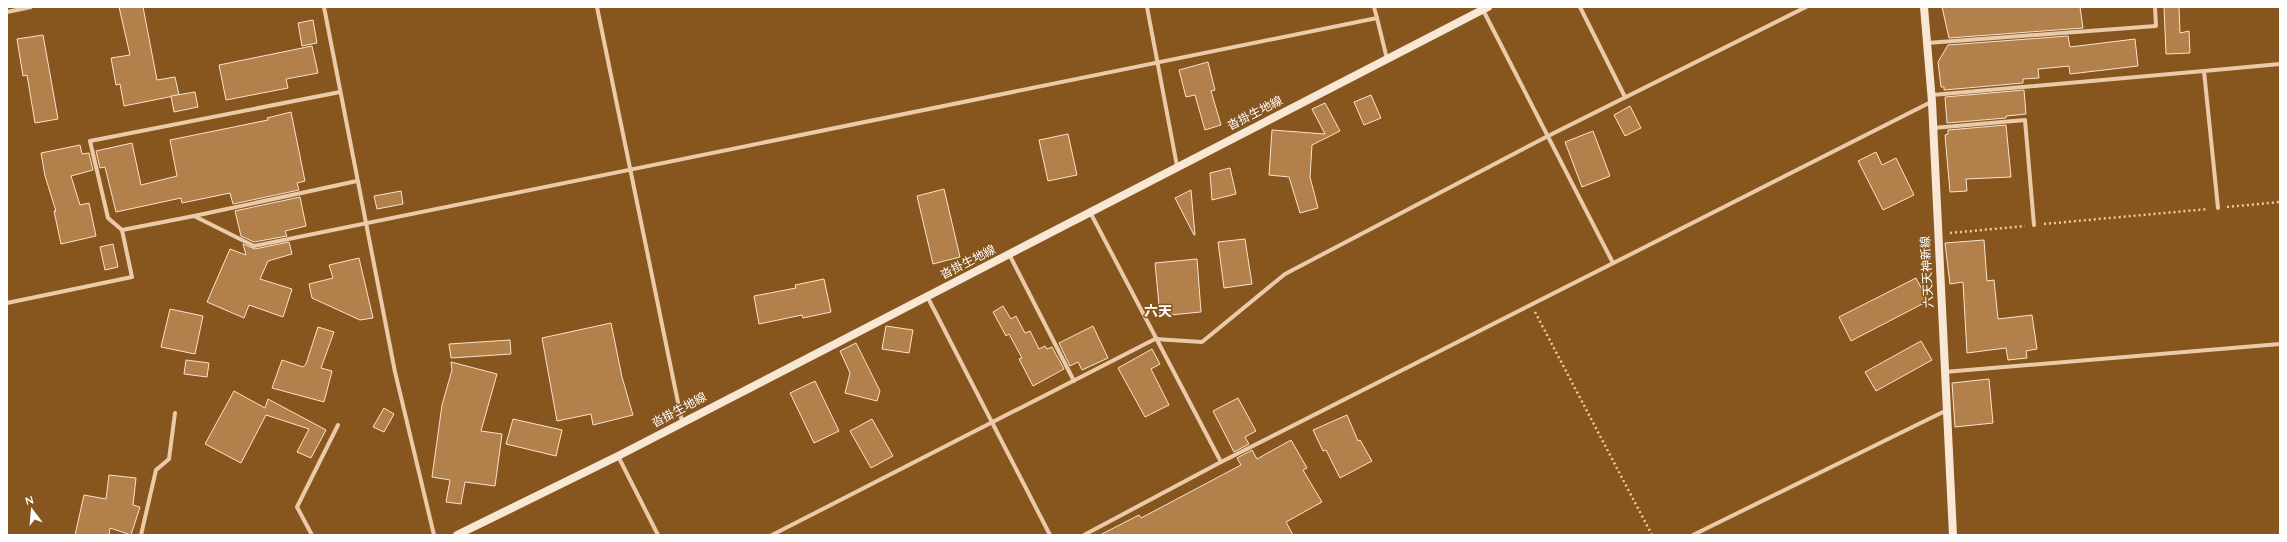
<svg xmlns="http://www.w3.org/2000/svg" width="2287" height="542" viewBox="0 0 2287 542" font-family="Quicksand,'Noto Sans JP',sans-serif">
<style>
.building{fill:#b1804b;stroke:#f8e3cd}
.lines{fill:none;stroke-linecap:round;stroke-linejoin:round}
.path{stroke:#eacaa8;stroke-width:2.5;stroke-dasharray:2 3;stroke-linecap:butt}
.minor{stroke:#eacaa8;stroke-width:4}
.secondary{stroke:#f8e7d4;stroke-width:8}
.labels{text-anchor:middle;stroke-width:3;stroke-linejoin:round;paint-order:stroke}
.street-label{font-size:12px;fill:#fff;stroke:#87561f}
.quarter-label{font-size:14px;font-weight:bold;fill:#fff;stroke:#87561f}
</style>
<rect width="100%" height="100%" fill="#87561f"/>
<g class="building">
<path d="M119,7H143L157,80L175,77L179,95L124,106L120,84L116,85L111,58L130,55Z"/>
<path d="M1942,7H2080L2083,28L1949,38Z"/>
<path d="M2164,7H2179L2180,33L2189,31L2190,53L2166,54Z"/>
<path d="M313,20L317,43L302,46L298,23Z"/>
<path d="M43,35L58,119L35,123L27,75L23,76L17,39Z"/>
<path d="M2068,36L2070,47L2135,39L2138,66L2070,74L2069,66L2038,69L2039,78L2023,79V83L1944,90V87H1941L1938,62L1948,45Z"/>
<path d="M312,46L318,73L286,79L288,88L226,100L219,65Z"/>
<path d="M1208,62L1215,90L1211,91L1221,125L1205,130L1195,95L1186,97L1179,70Z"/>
<path d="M2024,90L2026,114L2006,116V118L1947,123L1945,97Z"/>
<path d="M195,92L198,107L174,112L171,96Z"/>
<path d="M1371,95L1381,118L1364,125L1354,102Z"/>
<path d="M1325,103L1340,131L1312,145L1310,177L1318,208L1300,213L1289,177L1269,175L1272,130L1325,134L1312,109Z"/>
<path d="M1630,106L1641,128L1625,136L1614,115Z"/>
<path d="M291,112L305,181L297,183L299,190L233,204L230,193L182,203L181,198L116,212L105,167L100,168L96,151L132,143L141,185L177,176L170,140L268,120L267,118Z"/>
<path d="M2006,125L2011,177L1966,179L1967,191L1950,192L1945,135L1948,134V130Z"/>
<path d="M1593,131L1610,176L1582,187L1565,142Z"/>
<path d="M1068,134L1077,175L1048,181L1039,140Z"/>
<path d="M80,145L82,154L89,153L93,170L71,176L80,205L89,203L96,236L61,244L54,211H56L45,176L41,153Z"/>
<path d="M1876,152L1882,165L1896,158L1914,195L1883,210L1858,161Z"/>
<path d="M1230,168L1236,194L1212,200L1210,173Z"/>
<path d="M944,189L960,257L933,264L917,196Z"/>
<path d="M1191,190L1195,235H1194L1175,198Z"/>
<path d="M401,191L403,204L377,209L374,196Z"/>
<path d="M300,197L306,226L285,231L287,236L254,242L241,236L235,211Z"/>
<path d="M1245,239L1252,284L1224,288L1218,242Z"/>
<path d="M1984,240L1987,281L1994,280L1998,319L2032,315L2037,349L2026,351L2027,358L2008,360L2006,348L1967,353L1963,282L1950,284L1945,243Z"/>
<path d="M289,242L292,254L268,261L260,279L292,289L283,317L249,305L244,318L207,302L230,249L246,255L243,244L255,249Z"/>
<path d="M113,244L118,267L105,270L100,247Z"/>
<path d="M359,258L373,318L360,320L312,298L309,284L333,278L329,265Z"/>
<path d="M1197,259L1201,312L1160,316L1155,263Z"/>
<path d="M1916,278L1928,301L1851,341L1839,317Z"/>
<path d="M824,279L831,312L803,318L802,315L759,324L754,296L796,288L795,285Z"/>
<path d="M1003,306L1011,319L1016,316L1025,333L1030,331L1039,349L1045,346L1047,349L1052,347L1064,369L1033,386L1019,359L1022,358L1009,334L1006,336L993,312Z"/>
<path d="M170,309L203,316L195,354L161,347Z"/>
<path d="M611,323L622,377L633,415L593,425L591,414L557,421L542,338Z"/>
<path d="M886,326L913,330L909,353L882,349Z"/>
<path d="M1093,326L1108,358L1082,370L1078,362L1070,366L1059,343Z"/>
<path d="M318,327L334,332L321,368L332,371L324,402L272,388L282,360L303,367L306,364Z"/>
<path d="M510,340L511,354L451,358L449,344Z"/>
<path d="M1921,341L1932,360L1876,391L1865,372Z"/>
<path d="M856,343L880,391L877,401L845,393L850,373L840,351Z"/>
<path d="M1152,349L1160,364L1151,369L1169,405L1145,417L1118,368Z"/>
<path d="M186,360L209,363L207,377L184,374Z"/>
<path d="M451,362L497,374L481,431L502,434L495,486L465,482L461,504L446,502L450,480L432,477L442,405L452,370Z"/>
<path d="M1989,379L1993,423L1955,427L1952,383Z"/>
<path d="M815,381L839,431L814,443L790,393Z"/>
<path d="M234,391L265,408L268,399L326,430L311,458L297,452L309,429L266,415L241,463L205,444Z"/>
<path d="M1238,398L1256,431L1245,437L1249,444L1234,452L1213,411Z"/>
<path d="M384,408L394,414L384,432L373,427Z"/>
<path d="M1347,415L1358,441L1360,440L1372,461L1340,478L1326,450L1323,451L1313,430Z"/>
<path d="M513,419L562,430L556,456L506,444Z"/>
<path d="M872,419L893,456L871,468L850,431Z"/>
<path d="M1291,440L1307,468L1303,470L1322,502L1286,522L1293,535H1100L1139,515L1141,518L1241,465L1237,458L1252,450L1257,459Z"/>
<path d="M109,475L136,478L133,505L140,507L131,535L110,528L109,535H75L84,495L106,499Z"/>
</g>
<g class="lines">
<g class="path">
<path d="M2227,207L2280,202"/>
<path d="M2044,224L2208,209"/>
<path d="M1950,233L2025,226"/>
<path d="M1535,312L1652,535"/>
</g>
<g class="minor">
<path d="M324,7L395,372L434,535"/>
<path d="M597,7L682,422"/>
<path d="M1147,7L1177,166"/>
<path d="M1374,7L1377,18"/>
<path d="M1580,7L1625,97"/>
<path d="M1483,10L1613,263"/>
<path d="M7,12L31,7"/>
<path d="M1927,43L2156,26L2155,7"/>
<path d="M1932,95L2204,71"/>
<path d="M1933,128L2025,120L2034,225"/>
<path d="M2218,208L2204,71L2280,64"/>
<path d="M1090,212L1221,462"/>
<path d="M194,216L357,181"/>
<path d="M122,230L194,216L254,246L1377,18L1387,59"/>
<path d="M1009,254L1074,381"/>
<path d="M927,296L1050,535"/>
<path d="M7,303L132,277L122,230L108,218L90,141L340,92"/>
<path d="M1944,372L2280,344"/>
<path d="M618,456L658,535"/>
<path d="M141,535L156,470L169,459L175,413"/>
<path d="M312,535L297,507L338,425"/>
<path d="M772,535L1155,339L1202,342L1285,274L1548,136L1806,7"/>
<path d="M1084,535L1221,462L1931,102"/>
<path d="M1693,535L1945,411"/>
</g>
<g class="secondary">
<path d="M1924,7L1932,102L1953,535"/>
<path d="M457,535L618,456L1488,7"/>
</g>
</g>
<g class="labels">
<g class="street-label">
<text transform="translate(1255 113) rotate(-27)" y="4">沓掛生地線</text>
<text transform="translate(968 262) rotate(-27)" y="4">沓掛生地線</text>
<text transform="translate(1927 272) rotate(-93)" y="4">六天天神新線</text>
<text transform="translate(679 410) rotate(-28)" y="4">沓掛生地線</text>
</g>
<g class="quarter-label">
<text x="1158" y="316">六天</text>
</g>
</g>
<rect width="2287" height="542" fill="none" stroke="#ffffff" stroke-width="16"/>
<g transform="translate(32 510) rotate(344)" stroke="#87561f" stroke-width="3" paint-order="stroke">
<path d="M0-3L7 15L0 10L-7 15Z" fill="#ffffff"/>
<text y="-6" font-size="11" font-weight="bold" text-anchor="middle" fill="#ffffff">N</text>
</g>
</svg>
